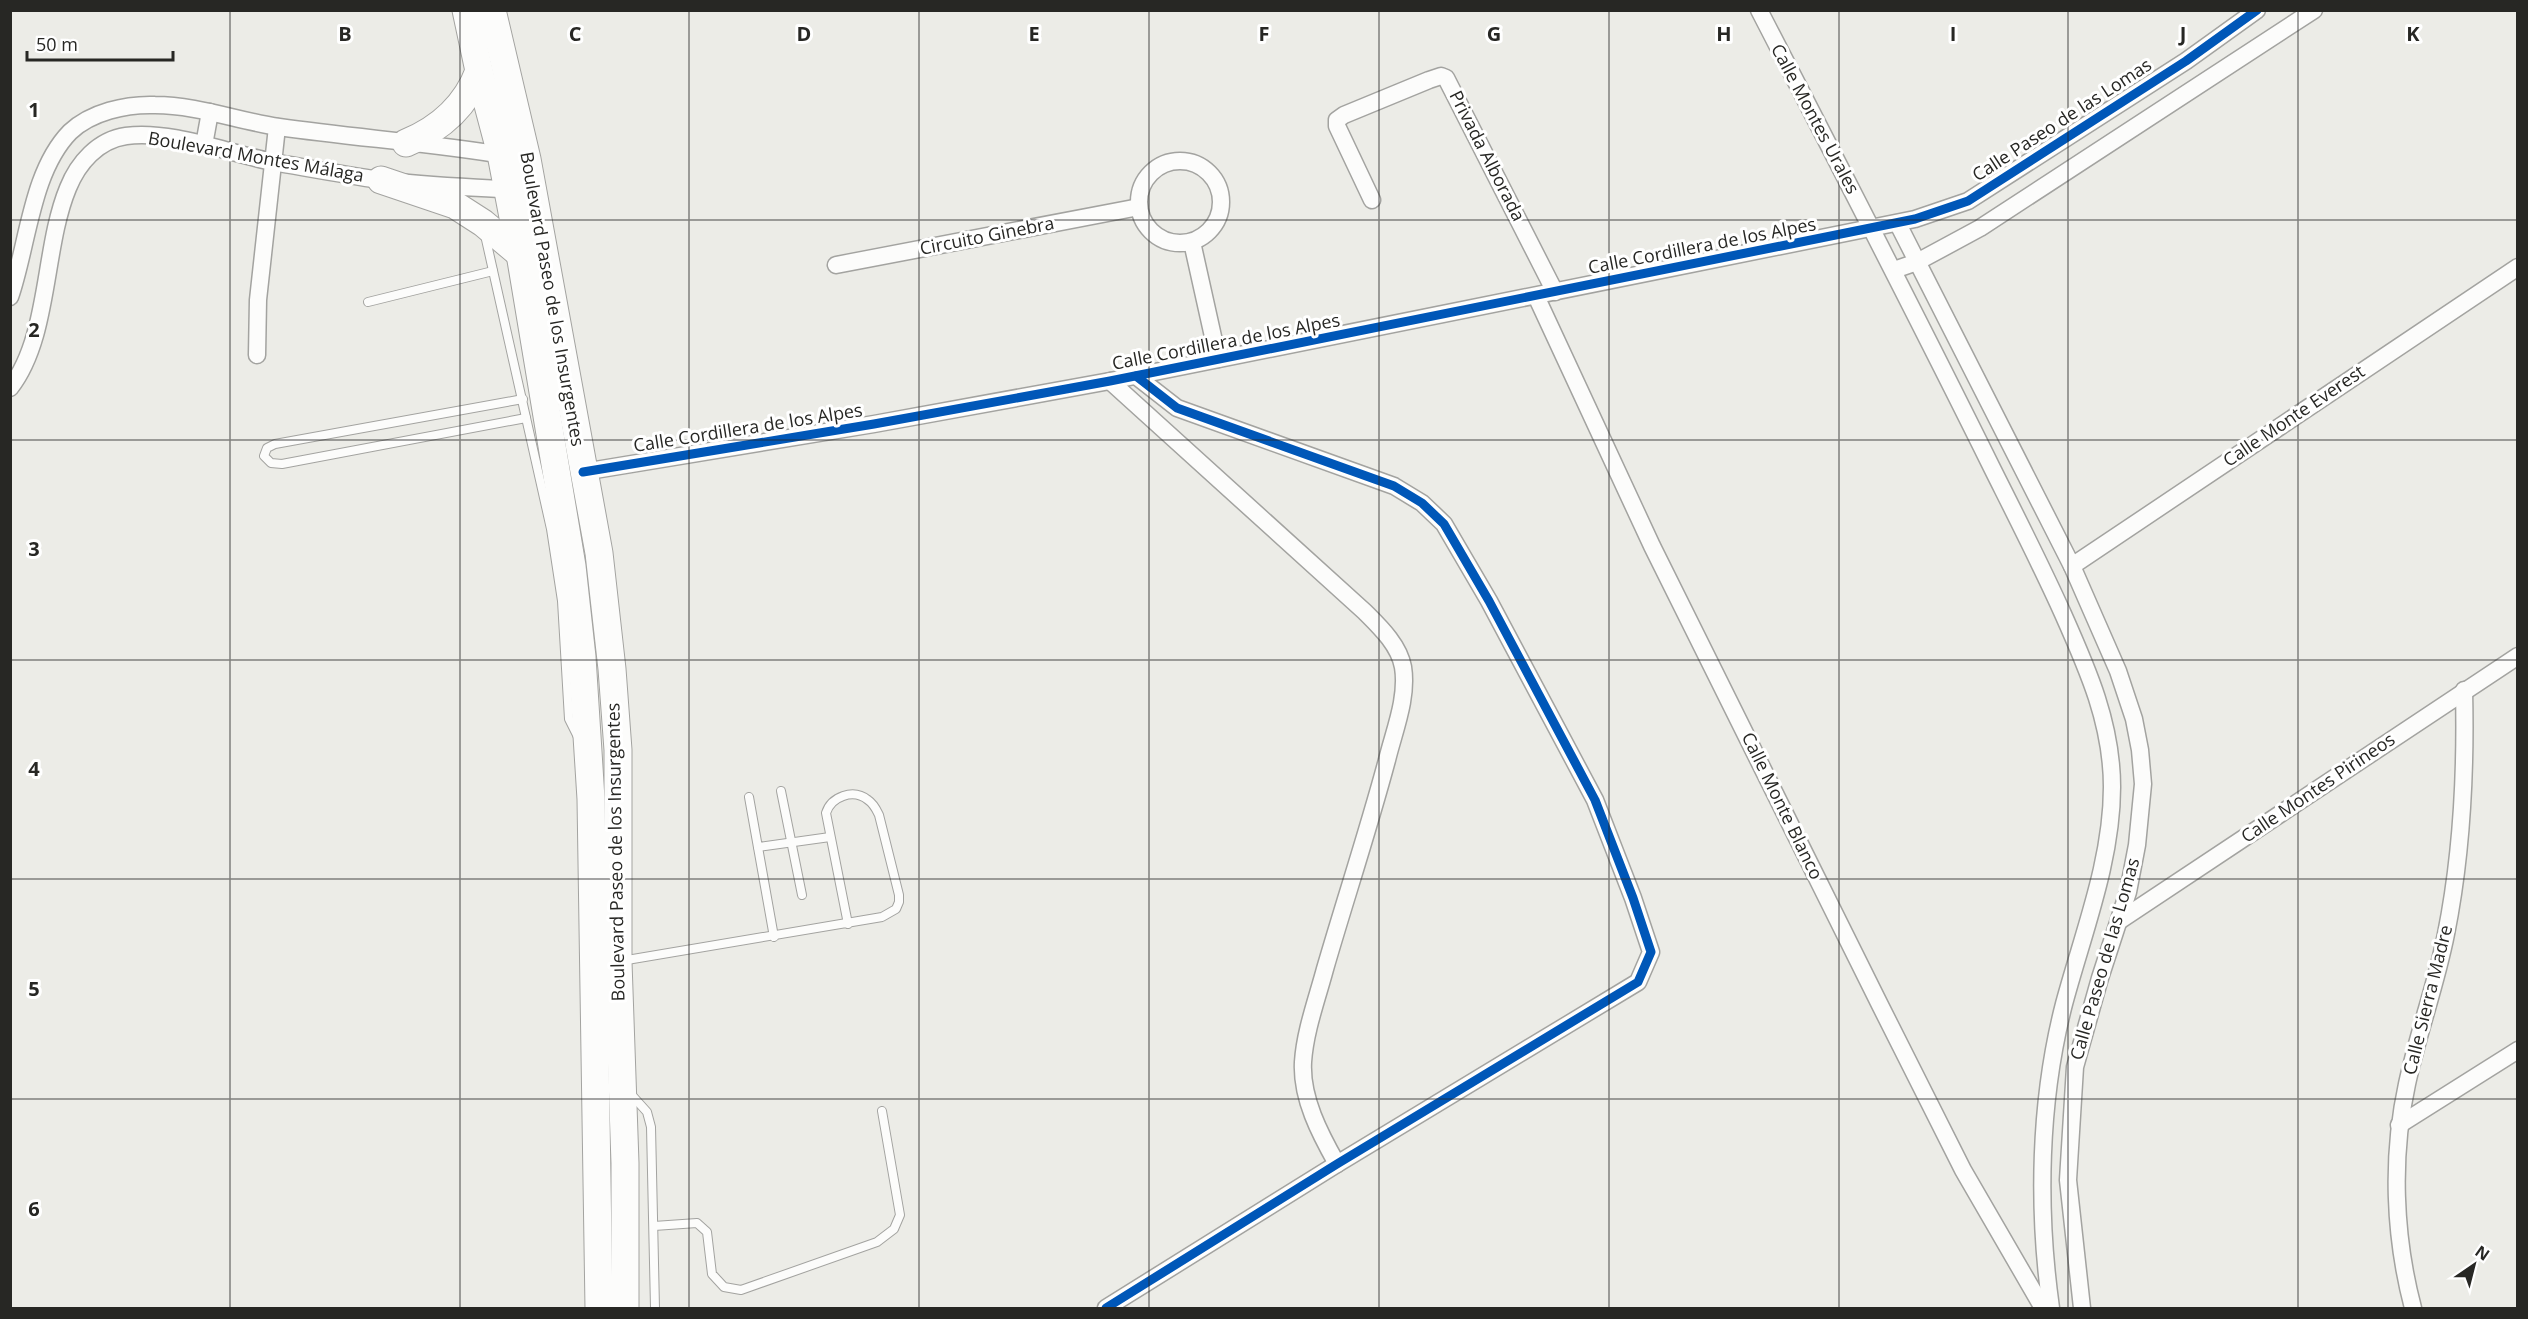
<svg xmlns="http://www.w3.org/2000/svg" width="2528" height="1319" viewBox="0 0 2528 1319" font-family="'Open Sans',sans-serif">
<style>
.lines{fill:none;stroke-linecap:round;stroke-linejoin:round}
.lane-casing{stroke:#a3a3a0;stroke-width:10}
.street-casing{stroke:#a3a3a0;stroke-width:19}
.primary-casing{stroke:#a3a3a0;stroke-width:29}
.lane{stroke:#fcfcfb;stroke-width:8}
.street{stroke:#fcfcfb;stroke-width:16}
.primary{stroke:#fcfcfb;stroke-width:27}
.cycleway-casing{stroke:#fff;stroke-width:13}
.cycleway{stroke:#0057b8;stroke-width:9}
.grid{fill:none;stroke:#272724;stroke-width:1.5;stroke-opacity:0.55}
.labels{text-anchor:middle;stroke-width:6;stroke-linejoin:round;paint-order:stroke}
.street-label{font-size:18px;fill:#272724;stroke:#fff}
.grid-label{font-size:20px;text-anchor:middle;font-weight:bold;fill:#272724;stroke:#fff;stroke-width:6;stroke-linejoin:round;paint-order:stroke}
</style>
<rect width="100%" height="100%" fill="#ecece7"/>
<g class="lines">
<defs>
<g id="lane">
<path d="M485,235L551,529L562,601L569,719L578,737"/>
<path d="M368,302L493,271"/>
<path d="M523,399L275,444L267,448L264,456L271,463L282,464L526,418"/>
<path d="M781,791L802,895"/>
<path d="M749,797L774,937"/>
<path d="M758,847L830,837"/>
<path d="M621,961L882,917L896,909L899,902V895L879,815C876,809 874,804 868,800C853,788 831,797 826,813L848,924"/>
<path d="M629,1092L647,1112L651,1127L655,1308"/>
<path d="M654,1226L697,1223L707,1232L712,1274L724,1287L741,1290L877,1242L894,1229L900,1215L882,1111"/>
</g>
<g id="street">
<path d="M1759,10C1838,163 1917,316 1993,470C2017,518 2041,565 2063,614C2088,670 2112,724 2112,787C2112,861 2083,933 2064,1004C2039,1101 2037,1209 2051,1308"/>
<path d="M204,145L210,112"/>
<circle cx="1180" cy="202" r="41"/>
<path d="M1372,200L1337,126V120L1344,115L1429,80L1441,76L1446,78L1555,292"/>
<path d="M1898,224L2072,566L2118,671L2134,719L2140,750L2143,784L2137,845L2128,892L2100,978L2075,1067L2068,1180L2082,1308"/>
<path d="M1192,242L1218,359"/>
<path d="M836,265L1139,207"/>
<path d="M1894,270L1917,262L1980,228L2314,10"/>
<path d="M1536,296L1652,546L1880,1005L1963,1170L2043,1308"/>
<path d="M10,297C28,245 31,172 70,132C91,112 126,104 155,105C197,105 238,121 279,127C356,138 433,143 509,156"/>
<path d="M257,355L258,300L277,127"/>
<path d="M1110,381L1365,612C1380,627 1399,645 1403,667C1408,698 1394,731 1387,760C1368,831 1345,900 1325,969C1317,999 1305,1031 1303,1062C1301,1098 1320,1134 1337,1164"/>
<path d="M10,388C50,337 43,248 68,188C78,163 98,140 126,136C172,130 227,153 273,162C308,168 345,175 380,180C425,186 471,187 516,190"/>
<path d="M583,472L874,424L1110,381L1915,219L1968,201L2186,61L2257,10"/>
<path d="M2072,566L2518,267"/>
<path d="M2119,921L2518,656"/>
<path d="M2399,1125L2518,1050"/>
<path d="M1106,1308L1337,1164L1638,982L1651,952L1633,898L1595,800L1489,601L1444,524L1422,503L1394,486L1177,408L1136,376"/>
<path d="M2413,1308C2394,1236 2391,1157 2407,1084C2418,1033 2436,985 2446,934C2462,854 2466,772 2464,690"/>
</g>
<g id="primary">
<path d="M466,10L479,71L501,154L520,254L572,566L582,657L591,799L599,1308"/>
<path d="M492,10L527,159L599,553L612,669L618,750V962L625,1163V1308"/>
<path d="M406,143C440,129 466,106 479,71"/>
<path d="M381,180L455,205L483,223L520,254"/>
</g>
</defs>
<use href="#lane" class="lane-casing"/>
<use href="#street" class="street-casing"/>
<use href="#primary" class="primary-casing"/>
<use href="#lane" class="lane"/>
<use href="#street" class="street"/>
<use href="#primary" class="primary"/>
<defs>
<g id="cycleway">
<path d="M583,472L874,424L1110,381L1915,219L1968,201L2186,61L2257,10"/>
<path d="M1106,1308L1337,1164L1638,982L1651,952L1633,898L1595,800L1489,601L1444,524L1422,503L1394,486L1177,408L1136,376"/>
</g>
</defs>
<use href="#cycleway" class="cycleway-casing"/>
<use href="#cycleway" class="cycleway"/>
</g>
<path class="grid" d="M230,10V1308M460,10V1308M689,10V1308M919,10V1308M1149,10V1308M1379,10V1308M1609,10V1308M1839,10V1308M2068,10V1308M2298,10V1308M10,220H2518M10,440H2518M10,660H2518M10,879H2518M10,1099H2518"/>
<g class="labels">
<g class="street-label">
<text transform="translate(1815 119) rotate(62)" y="6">Calle Montes Urales</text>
<text transform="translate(2062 120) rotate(-33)" y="6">Calle Paseo de las Lomas</text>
<text transform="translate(1487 156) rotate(63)" y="6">Privada Alborada</text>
<text transform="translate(256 157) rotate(10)" y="6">Boulevard Montes Málaga</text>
<text transform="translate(987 236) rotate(-11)" y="6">Circuito Ginebra</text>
<text transform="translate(1702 246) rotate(-11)" y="6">Calle Cordillera de los Alpes</text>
<text transform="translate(552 299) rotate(80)" y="6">Boulevard Paseo de los Insurgentes</text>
<text transform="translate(1226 342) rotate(-11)" y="6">Calle Cordillera de los Alpes</text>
<text transform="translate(2294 416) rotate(-34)" y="6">Calle Monte Everest</text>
<text transform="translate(748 428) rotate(-9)" y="6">Calle Cordillera de los Alpes</text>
<text transform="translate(2318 788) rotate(-34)" y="6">Calle Montes Pirineos</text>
<text transform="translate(1782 806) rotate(64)" y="6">Calle Monte Blanco</text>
<text transform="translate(616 852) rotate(-91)" y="6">Boulevard Paseo de los Insurgentes</text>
<text transform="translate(2105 959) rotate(-74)" y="6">Calle Paseo de las Lomas</text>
<text transform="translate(2428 1000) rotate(-76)" y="6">Calle Sierra Madre</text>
</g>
</g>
<g class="grid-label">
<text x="345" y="41">B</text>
<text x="575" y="41">C</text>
<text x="804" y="41">D</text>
<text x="1034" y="41">E</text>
<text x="1264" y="41">F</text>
<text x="1494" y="41">G</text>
<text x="1724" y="41">H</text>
<text x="1953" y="41">I</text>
<text x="2183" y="41">J</text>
<text x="2413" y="41">K</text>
<text x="34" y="117">1</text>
<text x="34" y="337">2</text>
<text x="34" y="556">3</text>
<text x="34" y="776">4</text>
<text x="34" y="996">5</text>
<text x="34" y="1216">6</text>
</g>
<rect width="2528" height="1319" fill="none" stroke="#272724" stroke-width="24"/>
<g transform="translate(2474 1265) rotate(35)" stroke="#ffffff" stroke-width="4.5" paint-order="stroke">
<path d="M0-4.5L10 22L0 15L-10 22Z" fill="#272724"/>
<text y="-9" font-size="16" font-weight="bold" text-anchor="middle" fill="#272724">N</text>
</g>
<path d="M27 51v9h146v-9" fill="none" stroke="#272724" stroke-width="3"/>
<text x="36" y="51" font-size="18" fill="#272724" stroke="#ffffff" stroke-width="4.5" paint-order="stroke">50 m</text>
</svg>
